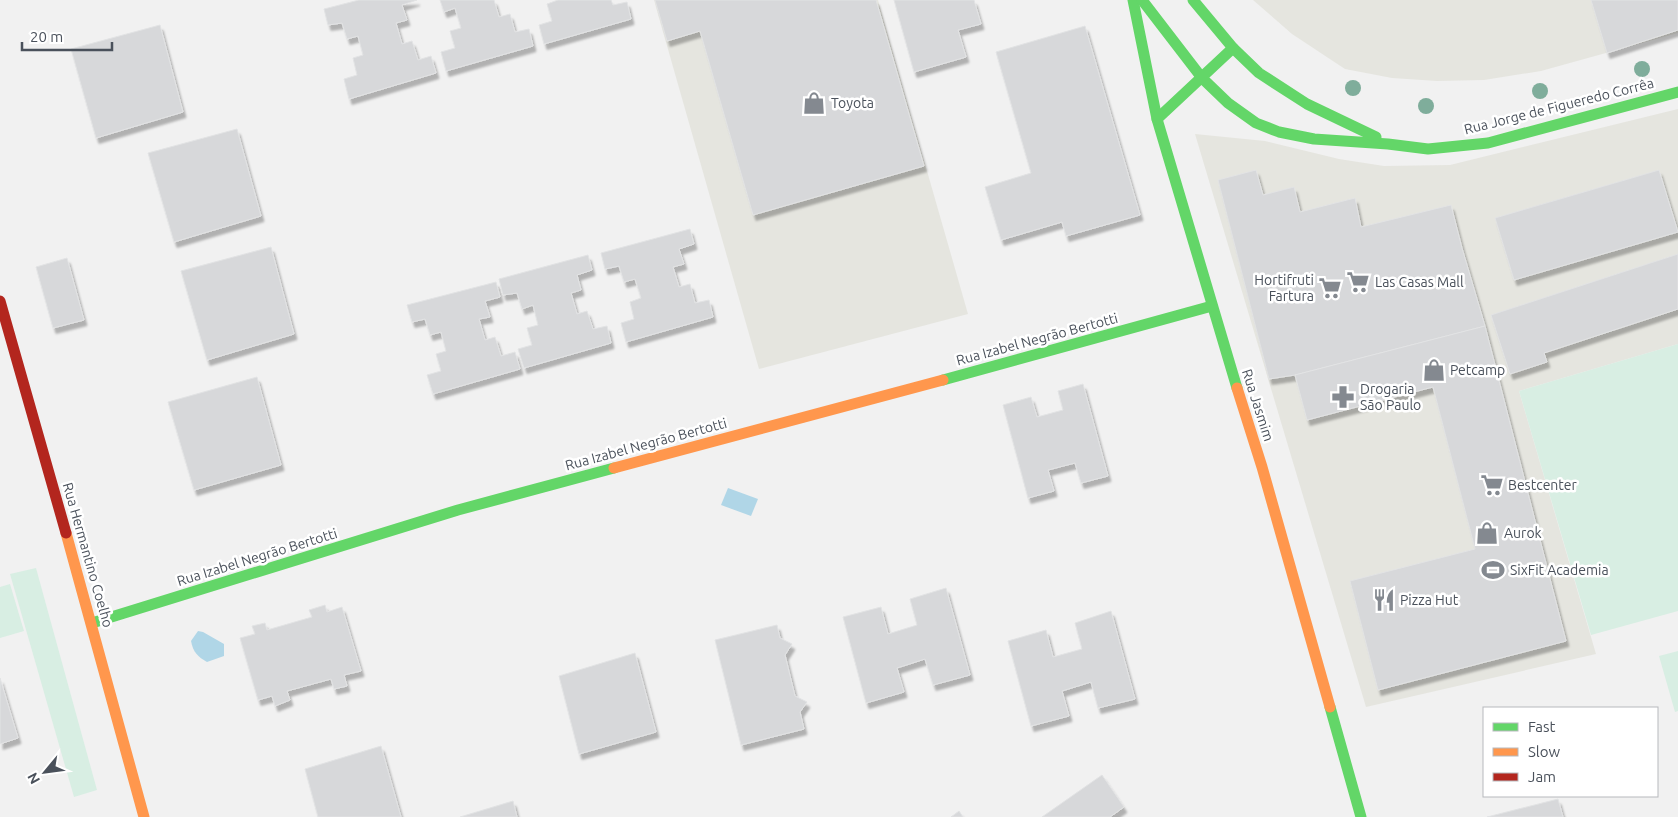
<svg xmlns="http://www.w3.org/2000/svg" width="1678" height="817" viewBox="0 0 1678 817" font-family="Ubuntu,sans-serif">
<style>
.commercial{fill:#e5e5df}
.green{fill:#d8eee3}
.water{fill:#b0d6e7}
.building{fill:#d7d8da;stroke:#e2e3e4;filter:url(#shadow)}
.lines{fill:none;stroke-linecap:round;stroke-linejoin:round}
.fast{stroke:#63d668;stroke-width:11}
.slow{stroke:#ff974d;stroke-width:11}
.jam{stroke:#b3261e;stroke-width:11}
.tree{fill:#7fad9b}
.labels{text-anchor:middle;stroke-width:5;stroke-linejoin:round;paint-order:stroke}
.poi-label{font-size:14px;fill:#4a515b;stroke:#fff;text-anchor:start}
.street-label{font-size:14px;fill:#4a515b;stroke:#fff}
</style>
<defs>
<filter id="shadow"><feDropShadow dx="3" dy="5.5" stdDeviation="1" flood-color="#0004"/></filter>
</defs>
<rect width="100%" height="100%" fill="#f1f1f1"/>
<g class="commercial">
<path d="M654,0H878L968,314L759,369Z"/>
<path d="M1253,0H1678V33L1541,71L1484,80L1437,81L1392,78L1345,69L1292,34Z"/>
<path d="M1678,109V344L1519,391L1596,654L1366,707L1195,134L1265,141L1339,159L1384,166L1450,165Z"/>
</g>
<g class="green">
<path d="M1678,344V611L1591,635L1519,391Z"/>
<path d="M36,568L97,790L74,797L10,574Z"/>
<path d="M10,584L24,631L0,638V587Z"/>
<path d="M1678,651V711L1675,712L1659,656Z"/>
</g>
<g class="water">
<path d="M728,488L758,499L751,516L721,505Z"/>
<path d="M198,631L203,632L224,644V656L207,662C198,657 193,652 191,641Z"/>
</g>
<g class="building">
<path d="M359,0H417L402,5L407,20L396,23L402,44L412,41L418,60L431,56L436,73L349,99L344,79L357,75L353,58L363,55L358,36L347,39L342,23L328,25L324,9Z"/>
<path d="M440,0H494L499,17L510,14L515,32L529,29L533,46L446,71L441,52L455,48L450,31L461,28L455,8L444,12Z"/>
<path d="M558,0H611L613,5L627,2L631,19L544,44L539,25L552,21L547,4Z"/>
<path d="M655,0H876L924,166L753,215L700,31L667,41Z"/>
<path d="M894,0H974L981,24L958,30L966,57L914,72Z"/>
<path d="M1591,0H1678V30L1607,53Z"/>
<path d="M160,25L183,112L96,138L71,49Z"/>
<path d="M1085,26L1140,215L1066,236L1062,222L1001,240L985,187L1031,173L996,52Z"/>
<path d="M237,129L261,216L174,242L148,153Z"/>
<path d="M1256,170L1263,195L1294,187L1300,212L1355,198L1361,227L1451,205L1462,248L1485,326L1295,375L1269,379L1218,180Z"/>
<path d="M1659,170L1678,232L1514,280L1495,218Z"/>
<path d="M690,229L694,244L679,249L684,264L673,267L679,287L690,284L695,303L709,300L713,317L626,342L621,323L634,319L630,302L641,298L635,279L624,282L619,266L605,269L601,253Z"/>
<path d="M271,247L294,334L207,360L181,271Z"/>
<path d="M1678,254V309L1544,353L1547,362L1510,374L1491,315Z"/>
<path d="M588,255L592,270L577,275L581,290L571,293L577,314L587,311L593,329L607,326L611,343L524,368L518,349L532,345L527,328L538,325L533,305L522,309L517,293L503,295L499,279Z"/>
<path d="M67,258L84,320L53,328L36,267Z"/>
<path d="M496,282L500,297L485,301L490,317L479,319L485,340L495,337L501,356L515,352L520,369L433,394L427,375L441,371L436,354L446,351L441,332L430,335L425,319L412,322L407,305Z"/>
<path d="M1485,326L1566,641L1378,690L1350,581L1475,549L1433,387L1307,420L1295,375Z"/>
<path d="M257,377L281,465L194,490L168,402Z"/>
<path d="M1083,384L1108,476L1081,483L1075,463L1048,470L1054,491L1028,498L1003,405L1031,397L1037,417L1063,410L1058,391Z"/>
<path d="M946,588L970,675L933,685L925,659L897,668L904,692L866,703L843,617L881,607L888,634L917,625L910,599Z"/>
<path d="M325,605L327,612L342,607L361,671L344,675L347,686L334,689L331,679L287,691L290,700L275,706L272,696L258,700L240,638L255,634L252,626L265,623L267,630L312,617L309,610Z"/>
<path d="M1111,611L1135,699L1098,708L1091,682L1062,691L1069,716L1031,726L1008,641L1046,630L1053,657L1082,649L1075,623Z"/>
<path d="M777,625L780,638L792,644L785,655L795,696L807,702L800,712L804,729L741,745L715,640Z"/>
<path d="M635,653L656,732L579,754L559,676Z"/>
<path d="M0,678L18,738L0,744Z"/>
<path d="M381,746L401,817H318L305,769Z"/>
<path d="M1102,775L1124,807L1110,817H1042Z"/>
<path d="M1558,799L1563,817H1487Z"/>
<path d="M513,801L517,817H460Z"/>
<path d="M959,811L963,817H951Z"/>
</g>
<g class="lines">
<g class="fast">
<path d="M1133,0L1157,119L1237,388"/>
<path d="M1142,0L1202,78L1228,103L1256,123L1279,132L1314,139L1388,144L1428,149L1488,143L1678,92"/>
<path d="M1193,0L1233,48L1259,73L1307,104L1376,137"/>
<path d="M1157,119L1233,48"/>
<path d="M943,380L1212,306"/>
<path d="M92,623L458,510L614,468"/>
<path d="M1330,707L1361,817"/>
</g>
<g class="slow">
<path d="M1237,388L1262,467L1330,707"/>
<path d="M614,468L943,380"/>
<path d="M66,533L144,817"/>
</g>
<path class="jam" d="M0,301L66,533"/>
</g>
<g class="tree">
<circle cx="1642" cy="69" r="8"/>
<circle cx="1353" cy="88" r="8"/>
<circle cx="1540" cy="91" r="8"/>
<circle cx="1426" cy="106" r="8"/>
</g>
<defs>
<symbol id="shop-bare" viewBox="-9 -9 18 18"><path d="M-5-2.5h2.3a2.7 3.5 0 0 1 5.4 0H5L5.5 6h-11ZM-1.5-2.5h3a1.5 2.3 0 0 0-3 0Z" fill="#848990" stroke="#fff" stroke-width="2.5" paint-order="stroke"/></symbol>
<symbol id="supermarket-bare" viewBox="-9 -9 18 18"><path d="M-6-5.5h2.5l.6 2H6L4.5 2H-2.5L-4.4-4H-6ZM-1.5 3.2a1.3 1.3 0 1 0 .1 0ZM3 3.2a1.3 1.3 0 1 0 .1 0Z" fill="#848990" stroke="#fff" stroke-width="2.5" paint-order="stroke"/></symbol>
<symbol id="pharmacy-bare" viewBox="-9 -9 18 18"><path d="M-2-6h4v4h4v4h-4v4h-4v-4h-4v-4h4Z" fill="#848990" stroke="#fff" stroke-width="2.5" paint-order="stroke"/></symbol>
<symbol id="stadium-bare" viewBox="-9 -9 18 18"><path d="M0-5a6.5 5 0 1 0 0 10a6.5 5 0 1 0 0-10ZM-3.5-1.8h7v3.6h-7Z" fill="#848990" stroke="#fff" stroke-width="2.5" paint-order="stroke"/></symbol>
<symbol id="restaurant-bare" viewBox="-9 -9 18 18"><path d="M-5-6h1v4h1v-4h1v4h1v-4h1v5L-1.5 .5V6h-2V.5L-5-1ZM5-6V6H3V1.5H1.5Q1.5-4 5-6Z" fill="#848990" stroke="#fff" stroke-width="2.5" paint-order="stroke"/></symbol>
</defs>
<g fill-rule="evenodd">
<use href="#shop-bare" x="798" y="87" width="32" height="32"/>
<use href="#supermarket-bare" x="1342" y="266" width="32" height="32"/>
<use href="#supermarket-bare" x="1314" y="272" width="32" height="32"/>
<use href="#shop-bare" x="1418" y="354" width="32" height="32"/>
<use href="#pharmacy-bare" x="1327" y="381" width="32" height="32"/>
<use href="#supermarket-bare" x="1476" y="469" width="32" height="32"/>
<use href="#shop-bare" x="1471" y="517" width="32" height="32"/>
<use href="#stadium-bare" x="1477" y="554" width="32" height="32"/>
<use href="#restaurant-bare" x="1368" y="584" width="32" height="32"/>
</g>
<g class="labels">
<g class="poi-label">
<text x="831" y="108">Toyota</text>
<text x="1314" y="285" text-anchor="end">Hortifruti<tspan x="1314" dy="16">Fartura</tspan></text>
<text x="1375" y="287">Las Casas Mall</text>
<text x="1450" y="375">Petcamp</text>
<text x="1360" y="394">Drogaria<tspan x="1360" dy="16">São Paulo</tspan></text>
<text x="1508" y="490">Bestcenter</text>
<text x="1504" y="538">Aurok</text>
<text x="1510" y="575">SixFit Academia</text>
<text x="1400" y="605">Pizza Hut</text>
</g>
<g class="street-label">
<text transform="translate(1559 106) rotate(-14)" y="5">Rua Jorge de Figueredo Corrêa</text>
<text transform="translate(1037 339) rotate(-15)" y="5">Rua Izabel Negrão Bertotti</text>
<text transform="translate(1258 405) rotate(72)" y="5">Rua Jasmim</text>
<text transform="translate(646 444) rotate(-15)" y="5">Rua Izabel Negrão Bertotti</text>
<text transform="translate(88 555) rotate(74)" y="5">Rua Hermantino Coelho</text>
<text transform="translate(257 557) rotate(-17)" y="5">Rua Izabel Negrão Bertotti</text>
</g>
</g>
<rect x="1483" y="707" width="175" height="90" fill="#ffffff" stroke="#b7b9bd"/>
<rect x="1493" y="723" width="25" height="8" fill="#63d668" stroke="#b7b9bd"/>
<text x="1528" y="732" font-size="15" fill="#4a515b">Fast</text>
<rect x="1493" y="748" width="25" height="8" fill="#ff974d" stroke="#b7b9bd"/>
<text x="1528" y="757" font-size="15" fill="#4a515b">Slow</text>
<rect x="1493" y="773" width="25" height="8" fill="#b3261e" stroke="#b7b9bd"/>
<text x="1528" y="782" font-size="15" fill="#4a515b">Jam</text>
<g transform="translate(45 772) rotate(241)" stroke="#ffffff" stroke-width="4" paint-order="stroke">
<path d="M0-4L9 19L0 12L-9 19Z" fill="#4a515b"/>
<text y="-8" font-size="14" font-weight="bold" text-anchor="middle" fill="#4a515b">N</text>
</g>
<path d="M22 42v8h90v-8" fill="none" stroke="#4a515b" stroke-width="2.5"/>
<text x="30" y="42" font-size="15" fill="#4a515b" stroke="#ffffff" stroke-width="4" paint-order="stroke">20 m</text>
</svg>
